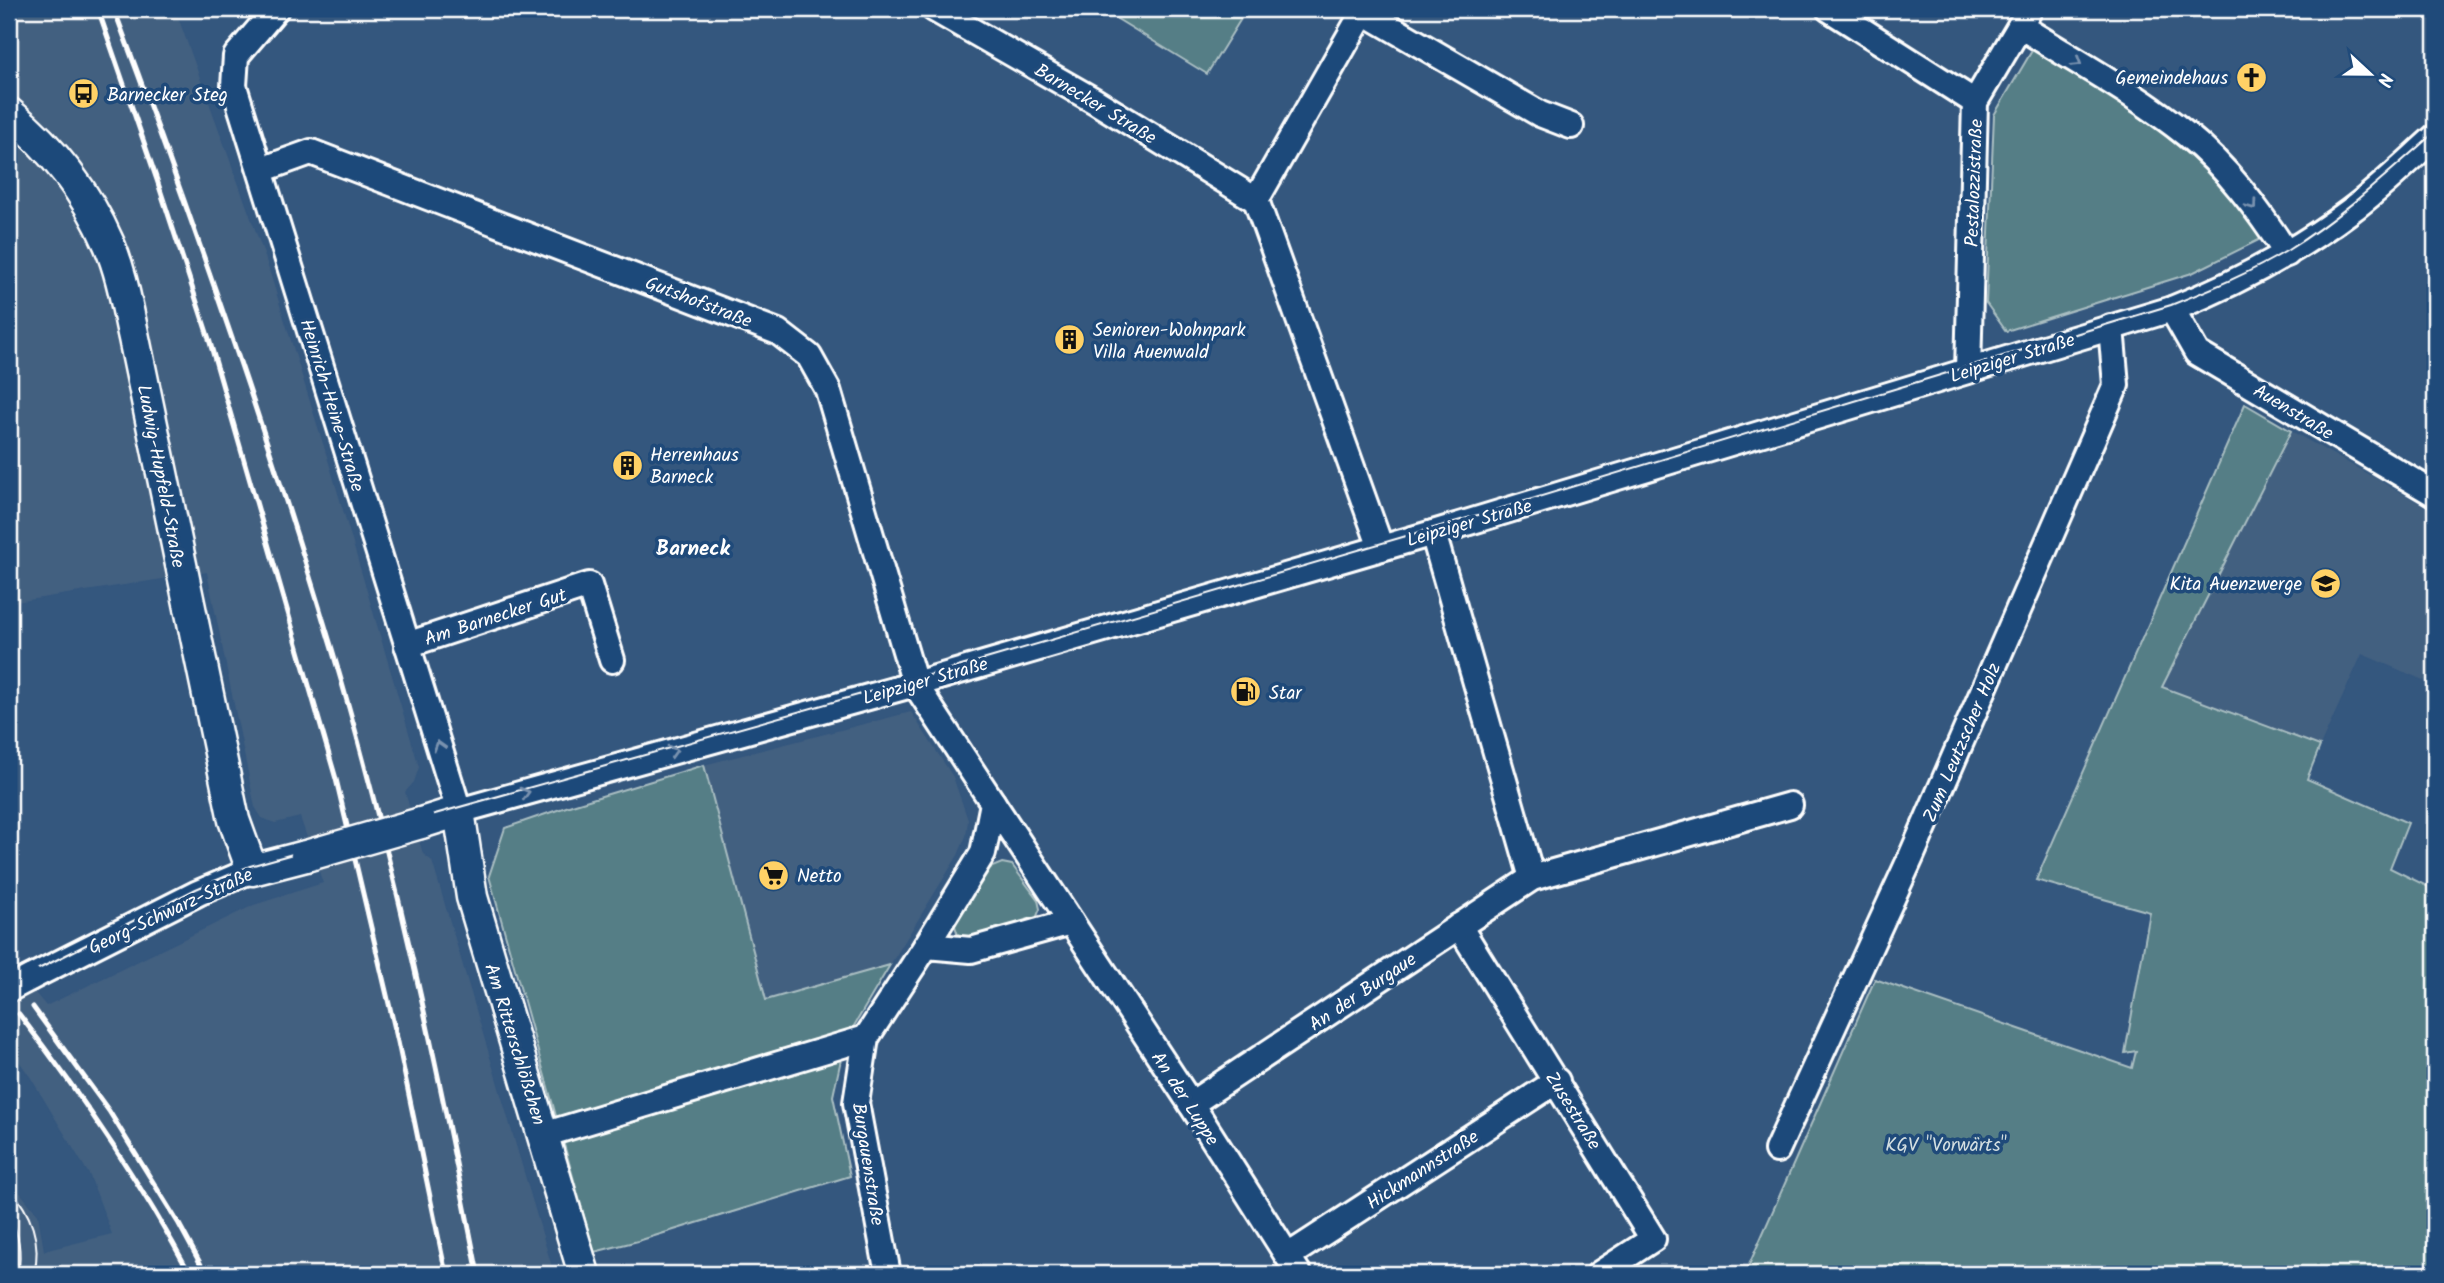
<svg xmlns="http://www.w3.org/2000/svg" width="2444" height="1283" viewBox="0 0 2444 1283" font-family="Kalam,sans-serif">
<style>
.built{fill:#436080}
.green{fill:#547e86;stroke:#aabec2;stroke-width:2}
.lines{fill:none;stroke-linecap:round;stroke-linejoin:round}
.minor-casing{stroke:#fff;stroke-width:30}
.major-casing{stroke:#fff;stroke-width:35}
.minor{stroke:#1f4a7a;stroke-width:24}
.major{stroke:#1f4a7a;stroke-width:30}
.tram{stroke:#fff;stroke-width:2}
.rail{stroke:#fff;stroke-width:5}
.minor-bridge-casing{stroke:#fff;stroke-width:30;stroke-linecap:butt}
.major-bridge-casing{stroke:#fff;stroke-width:35;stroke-linecap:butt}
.minor-bridge{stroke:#1f4a7a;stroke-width:24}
.major-bridge{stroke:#1f4a7a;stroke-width:30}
.oneway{stroke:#7992af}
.labels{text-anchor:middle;stroke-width:7;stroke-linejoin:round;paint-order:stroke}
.poi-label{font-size:19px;fill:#fff;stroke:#1f4a7a;text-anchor:start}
.street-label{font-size:19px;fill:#fff;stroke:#1f4a7a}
.park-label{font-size:19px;fill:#d4dfe1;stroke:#1f4a7a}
.neighbourhood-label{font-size:21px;font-weight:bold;fill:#fff;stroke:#1f4a7a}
</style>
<rect width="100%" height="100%" fill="#34577e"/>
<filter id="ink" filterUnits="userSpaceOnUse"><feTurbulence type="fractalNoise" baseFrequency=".0143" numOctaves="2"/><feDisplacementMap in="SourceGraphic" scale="14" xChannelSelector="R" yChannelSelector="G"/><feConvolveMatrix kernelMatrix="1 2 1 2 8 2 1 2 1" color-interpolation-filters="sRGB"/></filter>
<g filter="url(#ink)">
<g class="built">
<path d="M9,9H175L265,257L329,463L419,767L414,782L405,792L423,854L432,861L554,1274H9V1179L38,1215L44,1251L112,1234L90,1176L31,1078L9,1047V962L46,1006L254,905L323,883L300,817L275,823L262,818L255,807L207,572L9,603Z"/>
<path d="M2291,431L2435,512V685L2362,654L2320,746L2162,687Z"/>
<path d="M911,712L953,777L968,820L966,836L958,855L890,965L766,1001L704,765Z"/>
</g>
<g class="green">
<path d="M1101,9H1247L1207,74Z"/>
<path d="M2033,49C2101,91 2172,131 2226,192C2239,206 2250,224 2261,239L2192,273L2006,331L1986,303L1994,115Z"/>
<path d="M2245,404L2291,431L2162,687L2320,746L2307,779L2408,823L2390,868L2435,890V1274H1745L1875,979L2132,1068L2136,1051L2125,1053L2150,912L2036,880Z"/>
<path d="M704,765L766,1000L890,965L845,1041L833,1096L850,1176L638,1241L594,1252L489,876L505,828L572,805Z"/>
<path d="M1002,863L1012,865L1038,900L1040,909L1035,921L974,940L959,938L955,926L957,915L985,870Z"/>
</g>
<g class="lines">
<defs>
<g id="minor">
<path d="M276,9L236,56L234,86L459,811L915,684L1433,533L2172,309C2237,283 2294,253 2350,211C2380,189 2407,162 2435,137"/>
<path d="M934,9L1095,101L1256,200L1381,548"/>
<path d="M1829,9L1975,102"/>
<path d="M1364,12L1540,114L1571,126"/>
<path d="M2020,26C2075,61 2135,93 2187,135C2227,167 2259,211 2287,254"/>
<path d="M261,170L311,152L778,332L809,356L828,390L915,684L993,803L983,853L926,946L866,1038L856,1103L888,1274"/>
<path d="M1256,200L1365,9"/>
<path d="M2172,309L2197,353L2435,494"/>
<path d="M1968,371L1975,102L2030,9"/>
<path d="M1433,533L1532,878"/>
<path d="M407,645L589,585L612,660"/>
<path d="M993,803L1191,1104L1299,1274"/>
<path d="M1459,926L1653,1239L1599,1274"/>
<path d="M926,946L971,950L1071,922"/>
<path d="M30,978L198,893L252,870"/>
<path d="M1191,1104L1532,878L1790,805"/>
<path d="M543,1135L866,1038"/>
<path d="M1777,1150L1911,857L2116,385L2111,327"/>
<path d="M1288,1256L1557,1081"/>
</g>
<g id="major">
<path d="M9,113C52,148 87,193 109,244C122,274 127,307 134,338L234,820L252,870L306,856"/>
<path d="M421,823L459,811L472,897L584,1274"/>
</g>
</defs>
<use href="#minor" class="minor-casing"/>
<use href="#major" class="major-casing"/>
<use href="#minor" class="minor"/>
<use href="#major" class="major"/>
<g class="tram">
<path d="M9,984L196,889L250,866L986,659L1512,505L2171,305C2211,289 2250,273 2288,250C2341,217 2388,173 2435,132"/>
<path d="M9,1188C31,1212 42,1242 34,1274"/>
<path d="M9,1214C19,1234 22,1252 18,1274"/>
</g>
<g class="rail">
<path d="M98,9L157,180L209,339L336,779L398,1042L446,1274"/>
<path d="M114,9C193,220 267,433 332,649C393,854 437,1064 478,1274"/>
<path d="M33,1007L109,1111L179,1224L206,1274"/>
<path d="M19,1014C82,1096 141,1183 190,1274"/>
</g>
<defs>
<path id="minor-bridge" d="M9,989L30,978"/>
<path id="major-bridge" d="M306,856L421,823"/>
</defs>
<use href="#minor-bridge" class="minor-bridge-casing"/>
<use href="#major-bridge" class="major-bridge-casing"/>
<use href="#minor-bridge" class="minor-bridge"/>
<use href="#major-bridge" class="major-bridge"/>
</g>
<defs><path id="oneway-chevron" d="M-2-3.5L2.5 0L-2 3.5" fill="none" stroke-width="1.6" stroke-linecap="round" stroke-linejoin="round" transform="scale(1.75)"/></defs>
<g class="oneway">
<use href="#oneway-chevron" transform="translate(2077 62) rotate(32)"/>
<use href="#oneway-chevron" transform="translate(2252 205) rotate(54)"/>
<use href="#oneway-chevron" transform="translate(439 746) rotate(-107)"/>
<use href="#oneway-chevron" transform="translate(673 751) rotate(-16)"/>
<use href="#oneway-chevron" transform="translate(525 793) rotate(-16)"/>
</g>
</g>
<defs>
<symbol id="church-disc" viewBox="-11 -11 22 22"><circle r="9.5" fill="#ffd166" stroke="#1f4a7a"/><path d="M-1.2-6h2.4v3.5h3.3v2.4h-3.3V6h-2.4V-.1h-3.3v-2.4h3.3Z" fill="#111"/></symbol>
<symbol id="bus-disc" viewBox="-11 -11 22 22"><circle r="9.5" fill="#ffd166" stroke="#1f4a7a"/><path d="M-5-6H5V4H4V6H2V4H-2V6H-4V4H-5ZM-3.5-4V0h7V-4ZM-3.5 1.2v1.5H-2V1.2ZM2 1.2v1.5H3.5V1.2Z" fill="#111"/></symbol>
<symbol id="building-disc" viewBox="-11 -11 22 22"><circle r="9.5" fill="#ffd166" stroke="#1f4a7a"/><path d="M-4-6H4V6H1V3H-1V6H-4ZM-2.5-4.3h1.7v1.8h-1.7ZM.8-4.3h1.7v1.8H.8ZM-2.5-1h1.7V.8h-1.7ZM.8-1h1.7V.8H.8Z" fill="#111"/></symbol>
<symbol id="school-disc" viewBox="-11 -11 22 22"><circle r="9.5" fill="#ffd166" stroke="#1f4a7a"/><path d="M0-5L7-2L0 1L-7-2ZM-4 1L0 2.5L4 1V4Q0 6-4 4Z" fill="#111"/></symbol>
<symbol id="fuel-disc" viewBox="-11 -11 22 22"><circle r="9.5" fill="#ffd166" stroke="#1f4a7a"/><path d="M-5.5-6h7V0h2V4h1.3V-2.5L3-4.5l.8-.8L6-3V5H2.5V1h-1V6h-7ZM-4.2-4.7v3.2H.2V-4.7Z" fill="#111"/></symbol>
<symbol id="supermarket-disc" viewBox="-11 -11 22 22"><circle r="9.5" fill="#ffd166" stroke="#1f4a7a"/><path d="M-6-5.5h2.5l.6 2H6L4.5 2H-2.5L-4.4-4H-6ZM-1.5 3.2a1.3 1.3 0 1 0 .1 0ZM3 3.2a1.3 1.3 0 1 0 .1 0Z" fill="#111"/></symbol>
</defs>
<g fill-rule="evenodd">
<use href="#church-disc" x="2234" y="60" width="35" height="35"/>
<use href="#bus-disc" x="66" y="76" width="35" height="35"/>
<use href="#building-disc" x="1052" y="322" width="35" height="35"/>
<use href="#building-disc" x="610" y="448" width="35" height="35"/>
<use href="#school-disc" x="2308" y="566" width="35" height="35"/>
<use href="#fuel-disc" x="1228" y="674" width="35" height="35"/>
<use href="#supermarket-disc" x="756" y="858" width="35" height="35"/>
</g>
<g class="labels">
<g class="poi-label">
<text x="2228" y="84" text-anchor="end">Gemeindehaus</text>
<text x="107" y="101">Barnecker Steg</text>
<text x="1093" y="336">Senioren-Wohnpark<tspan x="1093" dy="22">Villa Auenwald</tspan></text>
<text x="650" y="461">Herrenhaus<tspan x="650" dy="22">Barneck</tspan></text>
<text x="2302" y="590" text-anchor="end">Kita Auenzwerge</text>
<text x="1269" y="699">Star</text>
<text x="797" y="882">Netto</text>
</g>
<g class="street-label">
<text transform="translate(1096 103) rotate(31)" y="7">Barnecker Straße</text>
<text transform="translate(1973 183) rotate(-88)" y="7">Pestalozzistraße</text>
<text transform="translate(699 301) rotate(21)" y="7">Gutshofstraße</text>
<text transform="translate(2012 357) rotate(-17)" y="7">Leipziger Straße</text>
<text transform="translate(333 405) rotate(73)" y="7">Heinrich-Heine-Straße</text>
<text transform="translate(2294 411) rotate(31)" y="7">Auenstraße</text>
<text transform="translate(162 476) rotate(79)" y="7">Ludwig-Hupfeld-Straße</text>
<text transform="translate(1469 522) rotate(-16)" y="7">Leipziger Straße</text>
<text transform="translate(495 616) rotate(-18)" y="7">Am Barnecker Gut</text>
<text transform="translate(925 680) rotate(-16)" y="7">Leipziger Straße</text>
<text transform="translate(1961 742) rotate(-67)" y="7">Zum Leutzscher Holz</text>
<text transform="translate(170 910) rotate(-25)" y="7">Georg-Schwarz-Straße</text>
<text transform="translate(1362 991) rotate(-34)" y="7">An der Burgaue</text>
<text transform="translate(516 1044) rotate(73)" y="7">Am Ritterschlößchen</text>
<text transform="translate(1186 1098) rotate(57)" y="7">An der Luppe</text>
<text transform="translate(1574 1110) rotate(58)" y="7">Zusestraße</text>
<text transform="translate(869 1164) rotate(81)" y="7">Burgauenstraße</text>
<text transform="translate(1422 1169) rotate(-33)" y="7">Hickmannstraße</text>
</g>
<g class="park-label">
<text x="1946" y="1151">KGV "Vorwärts"</text>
</g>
<g class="neighbourhood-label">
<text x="693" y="555">Barneck</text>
</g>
</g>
<rect width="2444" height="1283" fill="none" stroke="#1f4a7a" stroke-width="35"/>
<rect x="18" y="18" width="2409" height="1248" fill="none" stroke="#fff" stroke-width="2.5" filter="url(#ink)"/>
<g transform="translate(2370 74) rotate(112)" stroke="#1f4a7a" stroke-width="5" paint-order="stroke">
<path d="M0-5L12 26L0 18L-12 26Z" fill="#ffffff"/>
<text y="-10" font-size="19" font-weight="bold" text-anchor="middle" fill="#ffffff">N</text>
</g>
</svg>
